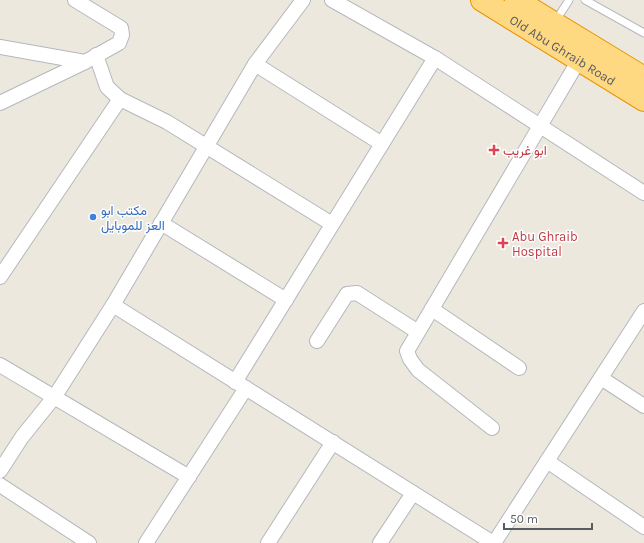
<svg xmlns="http://www.w3.org/2000/svg" width="644" height="543" viewBox="0 0 644 543" font-family="Karla,Vazirmatn,sans-serif">
<style>
.lines{fill:none;stroke-linecap:round;stroke-linejoin:round}
.lane-casing{stroke:#b4b8bd;stroke-width:9}
.street-casing{stroke:#b4b8bd;stroke-width:16}
.highway-casing{stroke:#ea9300;stroke-width:24}
.lane{stroke:#fff;stroke-width:7}
.street{stroke:#fff;stroke-width:14}
.highway{stroke:#ffd882;stroke-width:22}
.health-dot{fill:#e0444e;stroke:#fff;stroke-width:1.5}
.shop-dot{fill:#3f7fe0;stroke:#fff;stroke-width:1.5}
.labels{text-anchor:middle;stroke-width:3;stroke-linejoin:round;paint-order:stroke}
.street-label{font-size:13px;fill:#575c61;stroke:#fff}
.health-label{font-size:13px;fill:#be3a42;stroke:#fff;text-anchor:start}
.shop-label{font-size:13px;fill:#366cbe;stroke:#fff;text-anchor:start}
</style>
<rect width="100%" height="100%" fill="#ece8de"/>
<g class="lines">
<defs>
<g id="lane">
<path d="M585,0L644,33"/>
<path d="M555,22L569,0"/>
</g>
<g id="street">
<path d="M332,0L435,58L644,193"/>
<path d="M0,47L85,62"/>
<path d="M96,55L107,87L120,99L167,122L332,224"/>
<path d="M255,64L382,144"/>
<path d="M0,103L85,62L119,43L122,35L121,28L75,0"/>
<path d="M161,223L286,300"/>
<path d="M0,277L120,99"/>
<path d="M113,305L493,543"/>
<path d="M432,309L519,368"/>
<path d="M317,341L347,294L357,293L418,332"/>
<path d="M0,365L189,477"/>
<path d="M601,378L644,406"/>
<path d="M235,382L435,58"/>
<path d="M492,428L418,370L410,359L407,351L579,60"/>
<path d="M547,461L644,527"/>
<path d="M0,471L22,437L55,396L113,305L255,64L303,0"/>
<path d="M0,485L89,543"/>
<path d="M146,543L246,388"/>
<path d="M268,543L333,442"/>
<path d="M380,543L413,493"/>
<path d="M494,543L644,311"/>
</g>
<g id="highway">
<path id="s1" d="M482,0L644,100"/>
<path d="M516,0L644,78"/>
</g>
</defs>
<use href="#lane" class="lane-casing"/>
<use href="#street" class="street-casing"/>
<use href="#highway" class="highway-casing"/>
<use href="#lane" class="lane"/>
<use href="#street" class="street"/>
<use href="#highway" class="highway"/>
</g>
<g class="health-dot">
<path d="M492 144h4v4h4v4h-4v4h-4v-4h-4v-4h4z"/>
<path d="M501 237h4v4h4v4h-4v4h-4v-4h-4v-4h4z"/>
</g>
<circle class="shop-dot" cx="93" cy="217" r="4"/>
<g class="labels">
<g class="street-label">
<text dy="5" stroke="none"><textPath href="#s1" startOffset="95">Old Abu Ghraib Road</textPath></text>
</g>
<g class="health-label">
<text x="503" y="155">ابو غريب</text>
<text x="512" y="241">Abu Ghraib<tspan x="512" dy="15">Hospital</tspan></text>
</g>
<g class="shop-label">
<text x="101" y="215">مكتب ابو<tspan x="101" dy="15">العز للموبايل</tspan></text>
</g>
</g>
<path d="M504 523v6h88v-6" fill="none" stroke="#575c61" stroke-width="2"/>
<text x="510" y="523" font-size="12" fill="#575c61" stroke="#ffffff" stroke-width="3" paint-order="stroke">50 m</text>
</svg>
